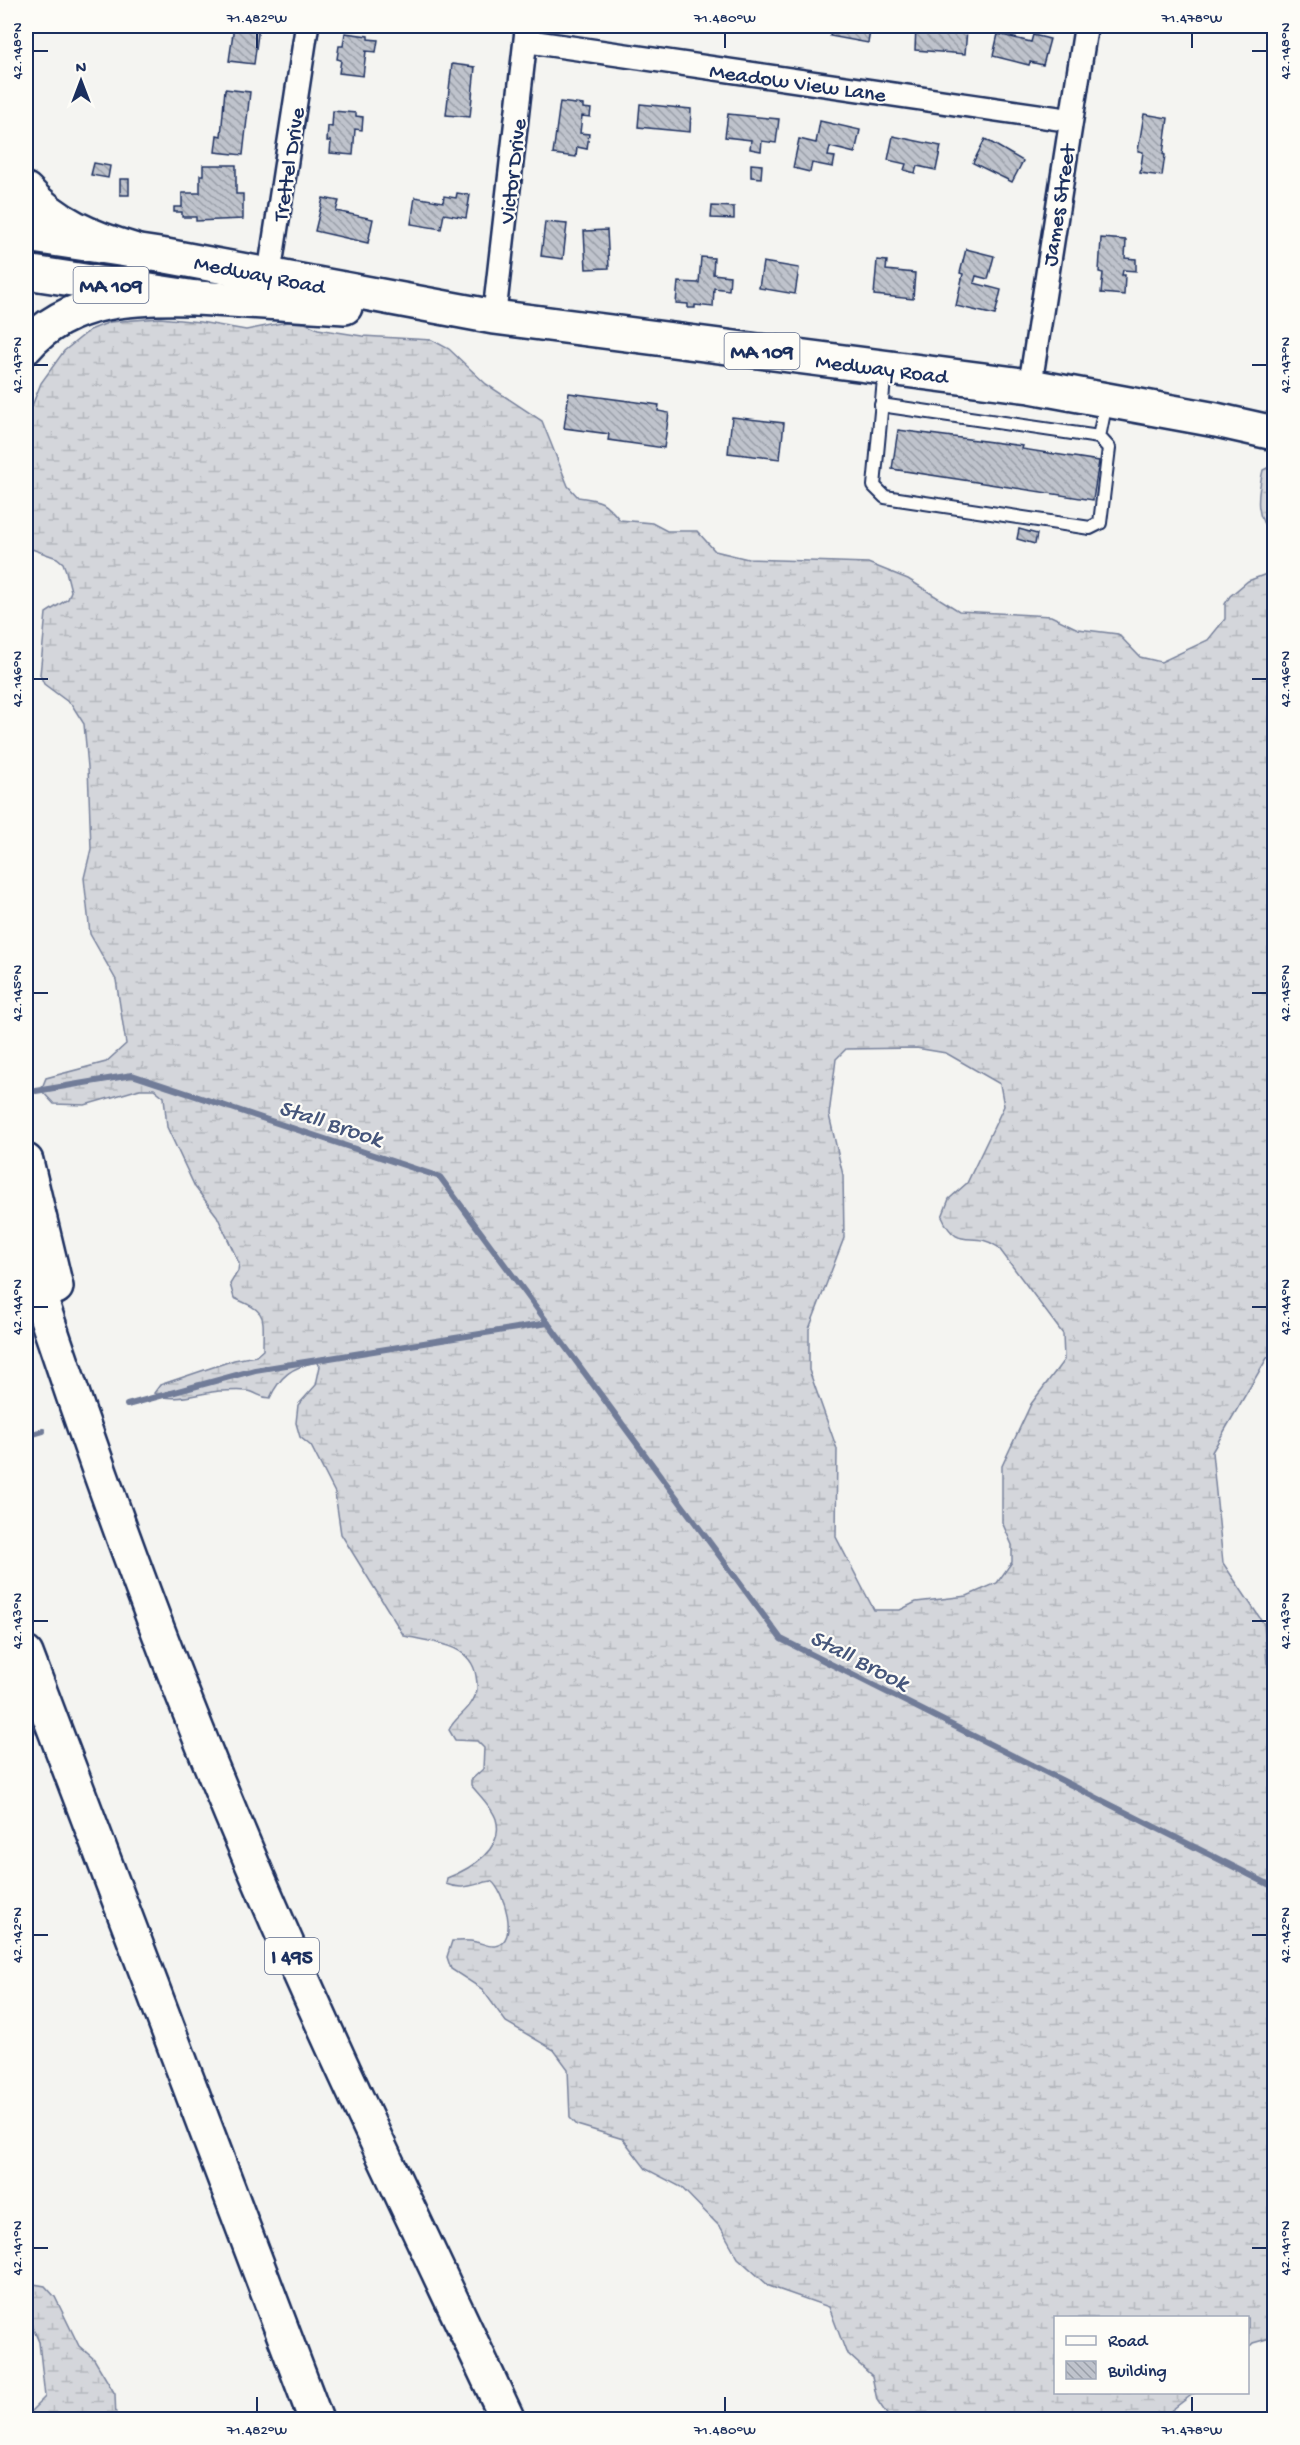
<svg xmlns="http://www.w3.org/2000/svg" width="1300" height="2445" viewBox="0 0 1300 2445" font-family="'Gochi Hand',sans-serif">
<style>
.wetland{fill:url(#wetland-marsh);stroke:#78829c;stroke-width:1.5;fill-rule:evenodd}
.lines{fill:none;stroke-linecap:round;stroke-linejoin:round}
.stream{stroke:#717c98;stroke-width:6}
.building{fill:url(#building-back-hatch);stroke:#1b2f5e;stroke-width:1.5}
.service-casing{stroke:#1b2f5e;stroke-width:16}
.minor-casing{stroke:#1b2f5e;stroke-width:27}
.primary-casing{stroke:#1b2f5e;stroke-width:38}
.motorway-casing{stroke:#1b2f5e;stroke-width:38}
.service{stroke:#fdfcf7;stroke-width:12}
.minor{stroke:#fdfcf7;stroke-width:22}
.primary{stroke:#fdfcf7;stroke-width:33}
.motorway{stroke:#fdfcf7;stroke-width:33}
.ticks{fill:none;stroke:#1b2f5e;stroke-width:2}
.labels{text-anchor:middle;stroke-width:4.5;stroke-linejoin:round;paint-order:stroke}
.shield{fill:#fdfcf7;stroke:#5f6c8c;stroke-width:1.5}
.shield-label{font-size:21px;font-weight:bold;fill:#1b2f5e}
.street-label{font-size:22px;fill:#1b2f5e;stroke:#fdfcf7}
.water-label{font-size:24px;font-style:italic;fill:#46567b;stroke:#fdfcf7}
.neatline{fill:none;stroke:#1b2f5e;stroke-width:2}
.ticks-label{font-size:15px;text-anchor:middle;fill:#1b2f5e}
</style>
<defs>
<pattern id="wetland-marsh" width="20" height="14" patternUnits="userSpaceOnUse" patternTransform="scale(1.5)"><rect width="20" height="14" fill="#d4d6db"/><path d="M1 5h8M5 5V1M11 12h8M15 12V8" fill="none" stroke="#b5b8be"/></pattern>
<pattern id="building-back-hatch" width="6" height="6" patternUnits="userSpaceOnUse" patternTransform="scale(1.5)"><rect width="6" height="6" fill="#bfc3cc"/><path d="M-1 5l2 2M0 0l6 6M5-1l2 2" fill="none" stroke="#9a9fa9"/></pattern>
</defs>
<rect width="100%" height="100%" fill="#f4f4f1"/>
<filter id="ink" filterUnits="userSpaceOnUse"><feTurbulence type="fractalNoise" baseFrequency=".0167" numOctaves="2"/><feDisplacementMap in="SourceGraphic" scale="12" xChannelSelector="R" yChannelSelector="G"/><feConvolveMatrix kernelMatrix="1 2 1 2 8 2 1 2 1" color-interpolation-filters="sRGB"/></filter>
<g filter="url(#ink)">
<g class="wetland">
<path d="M160,318L200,322L246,330L287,322L305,323L318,329L362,336L432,340L449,349L486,384L542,421L568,486L578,497C602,500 604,501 620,520L652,523L667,531H697L715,551L748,559L868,563L908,579L959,611L1051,616L1078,629L1118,634L1140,657L1161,662L1208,640L1225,619V604L1230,596L1248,581L1274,571V1354L1267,1358L1212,1452L1223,1563L1264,1624L1267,1663L1274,1675V2337L1253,2343L1248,2348V2318H1056V2392L1194,2393L1160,2419H890L877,2400L872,2376L846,2352L829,2307L769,2286L738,2258L721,2228L681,2187L646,2169L623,2139L577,2125L570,2118L568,2069L554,2050L506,2022L482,1989L451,1969L447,1957L452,1941C460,1941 469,1940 476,1942C482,1943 489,1947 495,1946C520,1942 504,1890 491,1881C474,1884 463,1891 446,1884L447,1878C470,1869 505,1849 496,1819C492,1807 478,1794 471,1785V1780L483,1769L484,1748L477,1741L455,1740L449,1730C454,1718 466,1713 472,1702C478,1692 478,1687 476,1676C471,1643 431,1642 404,1636L341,1534L335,1493L311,1446L300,1437L296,1423L298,1405L316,1385L320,1366L316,1362C292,1367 280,1376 270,1398C261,1398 260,1395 252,1392C244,1389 228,1391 219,1391C199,1393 172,1404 154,1393L160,1385L234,1360L256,1356L263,1350C263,1313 268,1313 234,1298L230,1284L238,1271L239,1263L217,1216L195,1187L167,1127L164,1097L154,1089H140L85,1105L54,1104L41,1090L46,1078L106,1062L126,1044L116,980L90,934L84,878L91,849L88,767L84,724L72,705L44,684L40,675L46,613L68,599L71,591L66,571L63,563L57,558L26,547V421L41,383L64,351L90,330L110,322ZM916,1048L946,1053L1000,1084L1004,1106L967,1183L949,1199L942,1217C958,1253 972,1229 998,1247L1063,1334L1064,1360L1031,1404L1002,1466V1522L1012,1545V1562L997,1583L967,1596L916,1602L900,1610H874L836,1537L837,1449L809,1370V1329L844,1238L843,1175L829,1115L836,1059L846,1049Z"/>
<path d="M1269,467L1274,469V537C1254,518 1257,497 1263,470Z"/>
<path d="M28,2283L45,2286L55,2297L79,2346L94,2359L115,2394L116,2419H26V2416L45,2397L39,2342L26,2312V2284Z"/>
</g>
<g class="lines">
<g class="stream">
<path d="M36,1091L132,1075L440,1177L781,1639L1274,1887"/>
<path d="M127,1405L255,1370L548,1323"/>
<path d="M26,1436L43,1431"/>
</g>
</g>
<g class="building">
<path d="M234,26H259L254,64L229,61Z"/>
<path d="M458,26H483L481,32L457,28Z"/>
<path d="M832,26H871L868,43L830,36Z"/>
<path d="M916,26L967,29L965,54L915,50Z"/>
<path d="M345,33L368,36V39L378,40L376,52L366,51L363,76L339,73L341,60L337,59L339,46H343Z"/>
<path d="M998,34L1031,42L1033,35L1050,39L1043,65L1030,62L1029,65L993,56Z"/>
<path d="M452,64L475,67L470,117L446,115Z"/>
<path d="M225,89L250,92L243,155L215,152L217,135L221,136Z"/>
<path d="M560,102L583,105V108L591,109L590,117L582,116L580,133L589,134L587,149L577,147L576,157L553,154Z"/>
<path d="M640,104L691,109L690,132L638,127Z"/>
<path d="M333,111L356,113V116L363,117L362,130L355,129L353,155L330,153L331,141H327L328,126L332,127Z"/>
<path d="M728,114L779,119L776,143L762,141L761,151L750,149L751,140L725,137Z"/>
<path d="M1144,114L1168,118L1163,154L1165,155L1162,176L1140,173L1143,152L1138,151Z"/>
<path d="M820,121L860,130L855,153L830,147L828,156L835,157L833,167L812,163L810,172L793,168L799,139L816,143Z"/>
<path d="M893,136L941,146L936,170L917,166L915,173L904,170L906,164L888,160Z"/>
<path d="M985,139L1023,161L1012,182L973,163Z"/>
<path d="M94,163L110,166L108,178L91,175Z"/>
<path d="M751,164L762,165L761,178L751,177Z"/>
<path d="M203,165H236V194H243V219L196,221V217H182V212H174V207H182V193H200V175H203Z"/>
<rect x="120" y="179" width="9" height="16"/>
<path d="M457,193L470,195L466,218L444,214L441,229L411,224L415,197L443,202L444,196L456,198Z"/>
<path d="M323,198L339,201L336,211L373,219L368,243L315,231Z"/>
<path d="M712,206L734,207V219L711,218Z"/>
<path d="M545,222L567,224L563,259L541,256Z"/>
<path d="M607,230L609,268L586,269L584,231Z"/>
<path d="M1101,238L1126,240L1125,258L1136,259V271L1123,270L1122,275H1125L1124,295L1101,293L1103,273L1099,272Z"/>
<path d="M966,249L994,256L988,279L976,276L974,283L1001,290L995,315L956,306L963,274L960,273Z"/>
<path d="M701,257L714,258L713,274L730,276L729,290L714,288L713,307L695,305V308H688V304L676,303L678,282L699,283Z"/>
<path d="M877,260L887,261L886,270L915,273L913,299L874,295Z"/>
<path d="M763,262L799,268L795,294L759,288Z"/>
<path d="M569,393L659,405L658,411L669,413L664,448L608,440L609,434L564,428Z"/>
<path d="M732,417L784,423L780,459L728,453Z"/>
<path d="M898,430L1023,446L1022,449L1099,461L1093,500L892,469Z"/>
<path d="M1019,529L1037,534L1035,544L1017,539Z"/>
</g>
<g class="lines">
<defs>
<g id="service">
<path d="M885,369L874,486L885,497L1090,528L1100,523L1109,448L1099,437L1106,402"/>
<path d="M881,405L1099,437"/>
</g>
<g id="minor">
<path d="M526,41L1069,120"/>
<path d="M267,289L307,26"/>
<path d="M494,317L527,26"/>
<path d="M1030,386L1086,26"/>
</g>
<g id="primary">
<path d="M26,235L166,256L494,317L1030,386L1216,420L1274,433"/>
<path d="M26,272L196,298L345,307"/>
</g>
<g id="motorway">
<path d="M26,190C55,223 92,238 133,250"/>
<path d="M26,347C69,297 135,297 196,298"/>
<path d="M26,1161L56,1287"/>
<path d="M26,1255C93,1460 166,1663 251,1861C331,2050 421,2234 508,2420"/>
<path d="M26,1654L316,2420"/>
</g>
</defs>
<use href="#service" class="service-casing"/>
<use href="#minor" class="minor-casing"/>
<use href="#primary" class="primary-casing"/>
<use href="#motorway" class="motorway-casing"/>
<use href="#service" class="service"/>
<use href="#minor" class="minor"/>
<use href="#primary" class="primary"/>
<use href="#motorway" class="motorway"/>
</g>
</g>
<path class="ticks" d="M257,33V48M725,33V48M1192,33V48M33,51H48M1252,51H1267M33,365H48M1252,365H1267M33,679H48M1252,679H1267M33,993H48M1252,993H1267M33,1307H48M1252,1307H1267M33,1621H48M1252,1621H1267M33,1935H48M1252,1935H1267M33,2248H48M1252,2248H1267M257,2397V2412M725,2397V2412M1192,2397V2412"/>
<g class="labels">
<g class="shield">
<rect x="73.5" y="267" width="75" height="36" rx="4.5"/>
<rect x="724.5" y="333" width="75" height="36" rx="4.5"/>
<rect x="265" y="1938" width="54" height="36" rx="4.5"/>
</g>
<g class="shield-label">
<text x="111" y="292">MA 109</text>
<text x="762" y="358">MA 109</text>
<text x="292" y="1963">I 495</text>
</g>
<g class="street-label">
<text transform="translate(798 81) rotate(8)" y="8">Meadow View Lane</text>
<text transform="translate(287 164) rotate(-81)" y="8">Trettel Drive</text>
<text transform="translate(511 171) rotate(-83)" y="8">Victor Drive</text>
<text transform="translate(1057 205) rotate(-81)" y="8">James Street</text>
<text transform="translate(260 273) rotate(11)" y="8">Medway Road</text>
<text transform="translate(882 367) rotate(7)" y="8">Medway Road</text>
</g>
<g class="water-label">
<text transform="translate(331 1122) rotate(18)" y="8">Stall Brook</text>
<text transform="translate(860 1659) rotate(27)" y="8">Stall Brook</text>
</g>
</g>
<rect width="1300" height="2445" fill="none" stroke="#fdfcf7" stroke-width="66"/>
<rect x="1054" y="2316" width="195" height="78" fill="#fdfcf7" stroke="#a3aaba" stroke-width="1.5"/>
<rect x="1066" y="2336" width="30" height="9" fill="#fdfcf7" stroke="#a3aaba" stroke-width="1.5"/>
<text x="1108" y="2346" font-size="18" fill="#1b2f5e">Road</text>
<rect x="1066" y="2361" width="30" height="18" fill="url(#building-back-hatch)" stroke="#a3aaba" stroke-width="1.5"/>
<text x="1108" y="2376" font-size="18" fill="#1b2f5e">Building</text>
<g transform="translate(81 81)" stroke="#fdfcf7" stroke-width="4.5" paint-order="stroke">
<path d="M0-4.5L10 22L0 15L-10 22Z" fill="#1b2f5e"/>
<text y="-9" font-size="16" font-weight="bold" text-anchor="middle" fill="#1b2f5e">N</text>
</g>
<rect x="33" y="33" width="1234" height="2379" class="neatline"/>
<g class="ticks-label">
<text x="257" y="22">71.482°W</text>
<text x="725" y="22">71.480°W</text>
<text x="1192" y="22">71.478°W</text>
<text transform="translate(16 51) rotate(-90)" y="5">42.148°N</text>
<text transform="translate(1284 51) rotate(-90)" y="5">42.148°N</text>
<text transform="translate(16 365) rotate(-90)" y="5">42.147°N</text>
<text transform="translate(1284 365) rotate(-90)" y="5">42.147°N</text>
<text transform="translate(16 679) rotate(-90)" y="5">42.146°N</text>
<text transform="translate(1284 679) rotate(-90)" y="5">42.146°N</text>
<text transform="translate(16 993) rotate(-90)" y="5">42.145°N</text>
<text transform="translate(1284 993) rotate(-90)" y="5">42.145°N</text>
<text transform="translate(16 1307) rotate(-90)" y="5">42.144°N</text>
<text transform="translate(1284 1307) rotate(-90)" y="5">42.144°N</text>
<text transform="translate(16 1621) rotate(-90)" y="5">42.143°N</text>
<text transform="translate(1284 1621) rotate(-90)" y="5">42.143°N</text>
<text transform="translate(16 1935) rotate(-90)" y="5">42.142°N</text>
<text transform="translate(1284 1935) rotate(-90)" y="5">42.142°N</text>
<text transform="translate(16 2248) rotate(-90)" y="5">42.141°N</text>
<text transform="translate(1284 2248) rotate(-90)" y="5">42.141°N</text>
<text x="257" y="2434">71.482°W</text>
<text x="725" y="2434">71.480°W</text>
<text x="1192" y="2434">71.478°W</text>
</g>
</svg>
